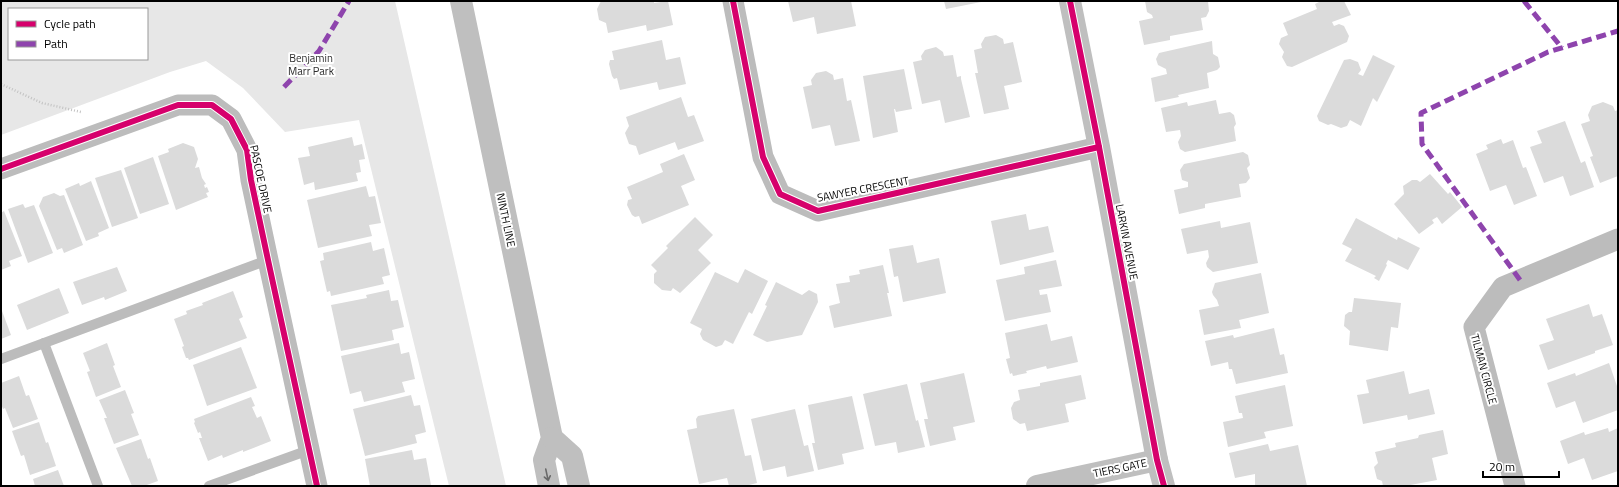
<svg xmlns="http://www.w3.org/2000/svg" width="1619" height="487" viewBox="0 0 1619 487" font-family="'Titillium Web',sans-serif">
<style>
.green{fill:#e7e7e7;fill-rule:evenodd}
.building{fill:#dbdbdb}
.lines{fill:none;stroke-linecap:round;stroke-linejoin:round}
.path{stroke:#c2c2c2;stroke-width:2.5;stroke-dasharray:1 2;stroke-linecap:butt}
.lane{stroke:#bcbcbc;stroke-width:10}
.street{stroke:#bcbcbc;stroke-width:21}
.secondary{stroke:#bfbfbf;stroke-width:22}
.quiet{stroke:#8e44ad;stroke-width:5;stroke-dasharray:10 5;stroke-linecap:butt}
.cycleway-casing{stroke:#fff;stroke-width:8}
.cycleway{stroke:#d6006c;stroke-width:6}
.oneway{stroke:#696969}
.labels{text-anchor:middle;stroke-width:4;stroke-linejoin:round;paint-order:stroke}
.park-label{font-size:11px;fill:#2b2b2b;stroke:#fff}
.street-label{font-size:11px;fill:#000;stroke:#fff}
</style>
<rect width="100%" height="100%" fill="#fff"/>
<path class="green" d="M1,1H395L506,486H449L359,120L285,132L243,88L206,61L170,72L1,135ZM9,9H147V59H9Z"/>
<g class="building">
<path d="M601,1H654V3L668,1L673,25L647,31L646,25L608,33L606,23L599,20L597,9Z"/>
<path d="M788,1H851L856,26L817,34L814,17L793,22Z"/>
<path d="M944,1H980L981,2L946,9Z"/>
<path d="M1145,1H1208L1209,11L1206,17L1201,18L1203,30L1170,36V40L1144,45L1139,21L1153,18L1152,15L1147,12Z"/>
<path d="M1321,1H1344L1351,15L1332,22L1334,26L1339,24L1344,26L1349,36L1347,42L1292,67L1287,66L1282,57L1284,52L1279,44L1281,38L1288,35L1283,23L1317,9L1315,4Z"/>
<path d="M996,35L1003,39L1004,44L1013,42L1022,82L1004,86L1009,109L984,114L975,73H978L974,50L982,48L981,44L985,37Z"/>
<path d="M662,40L666,60L680,57L686,84L659,90L657,82L620,90L617,78L614,79L612,76L609,64L610,60H614L612,51Z"/>
<path d="M1212,41L1213,54L1218,57L1220,67L1217,70L1207,73L1209,88L1178,95L1179,97L1155,102L1151,78L1167,74L1166,69L1158,65L1156,59L1159,53Z"/>
<path d="M936,47L943,52L944,56L953,55L957,77L961,76V79L970,117L945,123L940,100L922,104L913,62L922,60L921,56L925,50Z"/>
<path d="M1373,55L1395,66L1377,102L1373,98L1361,126L1350,120L1347,126L1341,128L1331,124L1328,125L1319,121L1317,116L1344,60L1350,59L1358,62L1361,70L1358,74L1363,76Z"/>
<path d="M904,69L912,109L896,112L895,109H894L898,132L873,138L863,76Z"/>
<path d="M826,71L833,75L834,80L843,78L847,101L851,100L860,141L835,146L830,125L812,129L803,87L812,85L811,80L816,73Z"/>
<path d="M681,97L688,117L694,115L704,141L678,150L675,142L639,155L636,146L629,144L625,133L629,126L626,117Z"/>
<path d="M1216,100L1219,114L1230,112L1234,115L1236,124L1234,127L1236,141L1185,152L1180,149L1178,142L1181,136L1180,130L1166,132L1161,108L1187,102L1188,106Z"/>
<path d="M1603,102L1613,106L1615,111L1618,110V176L1600,183L1590,157L1593,156L1581,124L1590,121L1588,115L1592,106Z"/>
<path d="M1565,121L1581,163L1585,161L1594,187L1570,196L1563,176L1544,183L1530,147L1542,143L1537,131Z"/>
<path d="M352,137L354,146L362,144L365,159L359,160L361,172L356,173L358,181L315,190L314,182L304,185L298,158L310,156L308,147Z"/>
<path d="M1501,139L1503,144L1513,140L1523,168L1526,167L1537,196L1514,205L1506,185L1490,191L1476,154L1488,149L1486,145Z"/>
<path d="M183,143L194,147L198,159L195,168L199,167L202,178L206,184L204,185L205,188L207,187L209,192L206,193L208,197L176,210L158,156L169,152L168,149Z"/>
<path d="M1243,152L1248,155L1250,165L1247,168L1250,178L1246,183L1239,184L1241,197L1205,204V208L1179,214L1174,190L1188,187V182L1182,180L1180,170L1184,164Z"/>
<path d="M684,154L695,180L681,186L689,205L642,224L639,216L635,217L632,215L627,205L628,200L632,199L627,187L663,172L660,164Z"/>
<path d="M153,157L169,204L140,214L124,168Z"/>
<path d="M121,170L138,218L112,227L95,178Z"/>
<path d="M1430,174L1448,194L1450,192L1462,207L1442,224L1437,217L1432,220L1434,223L1419,234L1394,204L1404,194L1403,186L1412,180H1417L1420,182Z"/>
<path d="M91,181L109,228L98,233L99,236L86,241L65,189L79,183L80,186Z"/>
<path d="M366,186L369,197L375,196L381,223L369,225L372,236L318,248L307,200Z"/>
<path d="M54,193L60,196L64,195L83,245L64,253L62,248L57,250L39,206L43,197Z"/>
<path d="M23,204L25,208L34,205L53,253L28,263L8,209Z"/>
<path d="M4,211L22,256L9,261L11,266L1,270V213Z"/>
<path d="M1026,214L1029,230L1048,226L1054,252L1000,265L991,221Z"/>
<path d="M695,217L713,235L698,250L711,263L680,293L673,288L671,291L662,290L654,283V274L657,271L651,265L668,248L666,246Z"/>
<path d="M1356,218L1397,240L1398,237L1420,248L1408,270L1388,260L1386,264L1387,265L1379,281L1374,278L1376,276L1345,261L1352,249L1342,244Z"/>
<path d="M1220,221L1221,228L1250,222L1258,263L1213,272L1207,267L1206,263L1209,257L1208,250L1187,254L1181,229Z"/>
<path d="M371,242L373,251L384,248L390,275L382,277L384,284L331,296L330,291L327,292L320,261L324,260L323,253Z"/>
<path d="M913,245L917,263L939,258L946,293L903,302L898,276L894,277L889,249Z"/>
<path d="M1056,260L1062,286L1039,290L1040,295L1047,294L1051,312L1005,321L996,280L1025,274L1024,267Z"/>
<path d="M883,265L889,293H887L892,316L834,328L829,306L840,303L836,284L850,282L849,276L860,274L859,270Z"/>
<path d="M117,267L127,291L105,300L104,297L82,305L73,282Z"/>
<path d="M745,269L768,281L752,314L749,312L733,344L725,340L722,345L716,347L703,340L700,334L702,329L690,323L715,272L738,283Z"/>
<path d="M1261,273L1269,313L1239,320L1241,328L1204,335L1199,310L1219,306L1217,300L1213,295L1212,292L1215,283Z"/>
<path d="M776,282L802,295L809,290L817,294L818,302L802,335L767,342L753,335L767,306L765,305Z"/>
<path d="M59,288L69,313L27,330L17,305Z"/>
<path d="M389,290L391,301L398,300L404,327L392,330L394,340L341,351L331,305L367,298L366,295Z"/>
<path d="M233,291L243,317L239,319L247,338L189,360L188,358H186L182,347L184,346L174,319L187,314L186,311L203,305L202,303Z"/>
<path d="M1354,298L1401,303L1398,328L1391,327L1388,351L1349,345L1350,331L1344,326L1345,315L1349,312H1352Z"/>
<path d="M1589,304L1593,317L1602,314L1613,345L1595,351V353L1548,370L1539,345L1554,340L1546,319Z"/>
<path d="M2,311L11,335L1,339V312Z"/>
<path d="M1047,324L1051,341L1072,336L1078,362L1047,369L1046,366L1026,371L1027,373L1013,376L1012,373L1010,374L1006,359L1010,358L1005,333Z"/>
<path d="M1274,328L1280,355L1284,354L1288,373L1236,384L1232,369H1229L1228,362L1211,366L1205,341L1233,335L1234,338Z"/>
<path d="M107,343L115,365L113,366L121,387L96,397L87,372L90,371L83,353Z"/>
<path d="M399,343L401,354L409,352L415,379L402,382L405,392L364,402L361,391L350,394L341,356Z"/>
<path d="M241,347L257,388L207,406L193,365Z"/>
<path d="M1609,363L1618,389V410L1583,423L1575,401L1556,408L1547,383L1575,373L1576,376Z"/>
<path d="M1404,371L1409,394L1429,389L1435,414L1408,420L1407,415L1363,424L1357,395L1369,393L1366,380Z"/>
<path d="M964,373L975,422L953,427L956,440L930,446L924,419H928L920,383Z"/>
<path d="M1081,375L1086,399L1065,404L1069,422L1027,431L1025,423L1020,424L1013,419L1011,408L1014,402L1020,400L1018,390L1040,386V383Z"/>
<path d="M19,376L26,396L29,395L38,419L13,428L5,408L3,409L1,404V383Z"/>
<path d="M907,384L916,421L918,420L925,447L898,453L896,442L875,446L863,394Z"/>
<path d="M1285,385L1293,426L1264,432L1266,438L1228,447L1223,422L1243,418L1242,413H1239L1235,396Z"/>
<path d="M125,390L134,413L131,414L139,435L114,444L104,418H107L99,400Z"/>
<path d="M411,395L414,406L420,405L426,432L415,435L417,443L365,456L353,409Z"/>
<path d="M852,396L864,449L842,454L844,464L818,470L812,443H815L808,405Z"/>
<path d="M251,397L255,406L252,407L257,418L261,416L271,441L243,452V450L223,458L222,455L208,461L199,438H202L200,432L198,433L194,423L195,422L194,419Z"/>
<path d="M734,409L745,456L751,455L757,483L745,486H729L727,478L699,484L687,430L697,428L696,419L698,416Z"/>
<path d="M795,409L804,446L808,445L814,471L787,477L785,466L763,471L751,419Z"/>
<path d="M39,422L46,443L48,442L56,466L30,475L24,455L21,456L12,431Z"/>
<path d="M1608,428L1609,432L1618,428V471L1592,480L1584,458L1568,464L1560,441L1584,432L1585,435Z"/>
<path d="M1443,430L1448,454L1432,458L1437,480L1405,486H1383L1382,481L1377,479L1374,467L1378,463L1375,452L1396,447L1395,443L1418,438L1419,435Z"/>
<path d="M141,439L148,459L150,458L158,481L144,486H132L116,448Z"/>
<path d="M1268,444L1270,451L1298,445L1307,486H1255V474L1235,478L1229,453Z"/>
<path d="M412,450L414,460L426,458L431,485L370,486L365,459Z"/>
<path d="M58,470L64,486H35L33,479Z"/>
</g>
<g class="lines">
<path class="path" d="M1,84L42,103L81,112"/>
<g class="lane">
<path d="M44,343L98,486"/>
<path d="M1,359L268,260"/>
<path d="M209,486L309,450"/>
</g>
<g class="street">
<path d="M733,1L763,157L780,194L818,211L1099,147"/>
<path d="M1,169L178,105H212L231,119L247,150L251,180L268,260L317,486"/>
<path d="M1515,486L1474,327L1503,287L1618,239"/>
</g>
<g class="secondary">
<path d="M461,1L552,438L544,460L549,486"/>
<path d="M1070,1L1099,147L1157,460L1164,486"/>
<path d="M552,438L572,456L579,486"/>
<path d="M1037,486L1157,460"/>
</g>
<g class="quiet">
<path d="M1524,1L1562,48"/>
<path d="M284,87L319,51L349,1"/>
<path d="M1520,280L1422,144L1421,113L1548,52L1618,31"/>
</g>
<defs>
<g id="cycleway">
<path d="M733,1L763,157L780,194L818,211L1099,147"/>
<path d="M1070,1L1099,147L1157,460L1164,486"/>
<path d="M1,169L178,105H212L231,119L247,150L251,180L268,260L317,486"/>
</g>
</defs>
<use href="#cycleway" class="cycleway-casing"/>
<use href="#cycleway" class="cycleway"/>
</g>
<defs><path id="oneway-shaft" d="M-6 0H5M1.5-3L5.5 0L1.5 3" fill="none" stroke-width="1.6" stroke-linecap="round" stroke-linejoin="round"/></defs>
<use class="oneway" href="#oneway-shaft" transform="translate(547 475) rotate(78)"/>
<g class="labels">
<g class="park-label">
<text x="311" y="62">Benjamin<tspan x="311" dy="13">Marr Park</tspan></text>
</g>
<g class="street-label">
<text transform="translate(261 179) rotate(78)" y="4">PASCOE DRIVE</text>
<text transform="translate(863 189) rotate(-11)" y="4">SAWYER CRESCENT</text>
<text transform="translate(506 220) rotate(78)" y="4">NINTH LINE</text>
<text transform="translate(1127 242) rotate(79)" y="4">LARKIN AVENUE</text>
<text transform="translate(1484 369) rotate(75)" y="4">TILMAN CIRCLE</text>
<text transform="translate(1120 468) rotate(-12)" y="4">TIERS GATE</text>
</g>
</g>
<rect width="1619" height="487" fill="none" stroke="#000000" stroke-width="4"/>
<rect x="8" y="8" width="140" height="52" fill="#ffffff" stroke="#999999"/>
<rect x="16" y="21" width="20" height="6" fill="#d6006c" stroke="#999999"/>
<text x="44" y="28" font-size="12" fill="#000000">Cycle path</text>
<rect x="16" y="41" width="20" height="6" fill="#8e44ad" stroke="#999999"/>
<text x="44" y="48" font-size="12" fill="#000000">Path</text>
<path d="M1483 471v6h76v-6" fill="none" stroke="#000000" stroke-width="2"/>
<text x="1489" y="471" font-size="12" fill="#000000" stroke="#ffffff" stroke-width="3" paint-order="stroke">20 m</text>
</svg>
